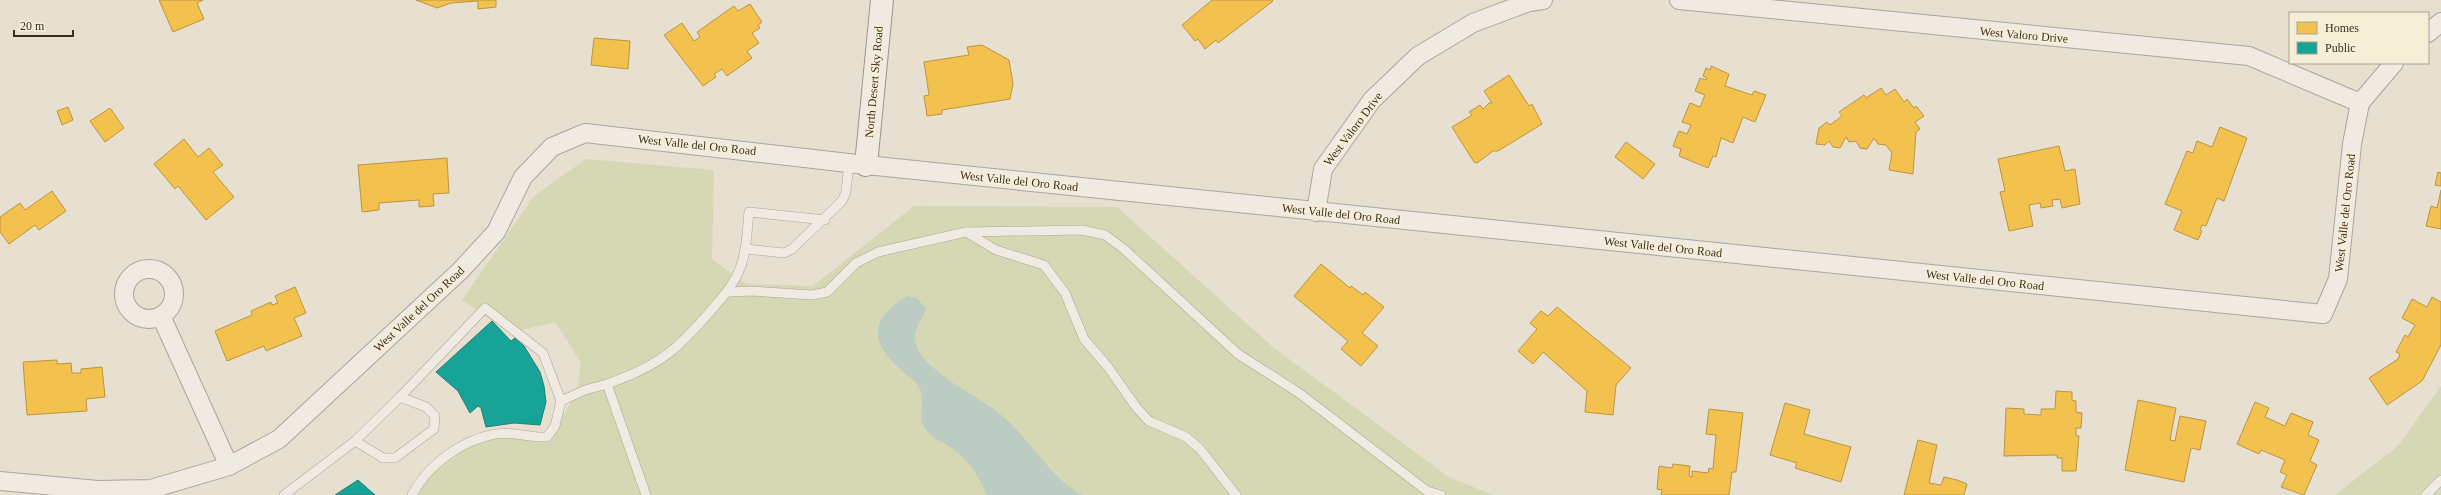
<svg xmlns="http://www.w3.org/2000/svg" width="2441" height="495" viewBox="0 0 2441 495" font-family="'Times New Roman',serif">
<style>
.green{fill:#d6d7b3}
.water{fill:#bcccc2}
.homes{fill:#f2c14e;stroke:#bc9540}
.public{fill:#17a398;stroke:#228074}
.lines{fill:none;stroke-linecap:round;stroke-linejoin:round}
.lane-casing{stroke:#ada599;stroke-width:10}
.street-casing{stroke:#ada599;stroke-width:20}
.secondary-casing{stroke:#9c958a;stroke-width:24}
.lane{stroke:#efebe3;stroke-width:9}
.street{stroke:#efebe3;stroke-width:18}
.secondary{stroke:#efebe3;stroke-width:22}
.labels{text-anchor:middle;stroke-width:4;stroke-linejoin:round;paint-order:stroke}
.street-label{font-size:12px;fill:#3d2e20;stroke:#f7eed8}
</style>
<rect width="100%" height="100%" fill="#e7e0d1"/>
<g class="green">
<path d="M586,159L714,170L712,259L746,284L813,286L914,206L1117,207L1274,348L1449,477L1493,495H410L420,473L486,436L552,435L577,391L581,363L555,322L510,333L462,300L534,196Z"/>
<path d="M2441,386V495H2335L2398,446Z"/>
</g>
<path class="water" d="M907,296L917,298L926,309C922,320 911,332 916,345C926,373 977,395 1000,414C1030,438 1048,476 1082,495H987C979,477 970,461 953,449C944,442 933,439 926,430C916,416 928,398 918,386C913,379 904,374 898,367C868,339 872,317 907,296Z"/>
<g class="homes">
<path d="M159,0H203L197,3L204,19L173,32Z"/>
<path d="M416,0H496V7L478,9V1L451,3L437,8Z"/>
<path d="M1212,0H1272L1273,1L1218,43L1216,40L1205,49L1198,39L1195,41L1182,25Z"/>
<path d="M750,4L762,22L758,25L760,28L752,33L759,43L747,51L752,58L727,76L722,69L714,74L716,77L703,86L664,35L682,23L694,41L700,37L697,32L734,6L738,11Z"/>
<path d="M594,38L630,41L628,69L591,65Z"/>
<path d="M982,45L1009,60L1013,84L1010,99L942,110V114L927,116L924,96L929,95L924,62L969,55L967,47Z"/>
<path d="M1711,66L1729,74L1725,86L1752,95L1754,91L1766,95L1755,122L1743,117L1733,143L1721,138L1716,157L1713,156L1708,168L1679,156L1681,149L1673,146L1679,131L1687,134L1691,125L1682,122L1690,103L1700,107L1705,95L1695,91L1700,78L1706,80L1707,78L1703,76L1706,68L1710,70Z"/>
<path d="M1509,75L1529,106L1532,104L1542,124L1498,151H1493L1477,163L1474,162L1452,127L1472,115L1469,112L1480,105L1483,109L1489,103H1492L1484,91Z"/>
<path d="M1881,88L1886,95L1895,89L1904,102L1907,99L1914,108L1916,106L1924,116L1915,122L1920,129L1916,132L1913,174L1889,170L1892,153L1886,145L1878,144L1874,138L1867,149L1860,148L1856,141L1849,142L1846,137L1840,148L1833,147L1829,141L1825,145L1816,144L1819,128L1827,122L1830,125L1842,116L1839,112L1864,95L1866,98Z"/>
<path d="M68,107L73,120L62,125L57,111Z"/>
<path d="M110,108L124,128L105,142L90,121Z"/>
<path d="M2220,127L2247,138L2224,201L2217,198L2206,226L2202,225L2200,230L2202,231L2198,240L2174,230L2182,211L2165,204L2187,151L2193,153L2197,141L2212,147Z"/>
<path d="M184,139L198,157L209,148L223,165L213,172L234,197L206,220L178,186L175,189L154,164Z"/>
<path d="M1626,142L1655,164L1643,179L1615,157Z"/>
<path d="M2059,146L2065,171L2075,169L2080,204L2062,208L2060,199L2052,200L2053,206L2041,208L2040,203L2029,205L2033,226L2009,231L2000,192L2005,191L1998,159Z"/>
<path d="M447,158L449,193L433,194L434,206L419,207V200L379,203V210L362,212L358,165Z"/>
<path d="M2438,172L2441,173V186L2435,185Z"/>
<path d="M2441,190V229L2426,226L2431,206L2437,208Z"/>
<path d="M52,191L66,211L39,230L35,225L9,244L0,232V217L20,203L25,210Z"/>
<path d="M1321,264L1350,288L1351,286L1363,295L1365,292L1384,307L1362,333L1378,346L1361,366L1341,349L1348,341L1294,296Z"/>
<path d="M295,287L306,313L294,318L302,336L266,351L264,346L227,361L215,331L252,315L251,311L271,302L272,305L278,303L275,296Z"/>
<path d="M2432,297L2441,302V345L2422,381L2387,405L2369,378L2398,359L2400,354L2396,352L2405,335L2408,337L2415,325L2402,318L2412,299L2427,307Z"/>
<path d="M1557,307L1631,368L1616,385L1613,415L1585,412L1587,391L1543,352L1533,364L1518,351L1537,329L1530,323L1541,311L1548,316Z"/>
<path d="M57,360V364L71,363L72,373H81V369L102,367L105,397L86,399L87,411L27,415L23,362Z"/>
<path d="M2056,391L2072,392V400L2076,401V412L2082,413L2081,428H2076V436H2079L2076,471H2062V458H2057V455L2004,456L2006,408L2024,409V414L2041,415V409H2055Z"/>
<path d="M2138,400L2176,408L2170,440L2175,441L2180,416L2206,421L2200,450L2191,448L2184,482L2125,470Z"/>
<path d="M2255,402L2269,408L2265,417L2285,426L2291,413L2313,422L2308,435L2319,440L2310,461L2317,465L2304,495L2281,487L2287,475L2280,472L2285,460L2261,450L2259,454L2237,444Z"/>
<path d="M1785,403L1810,410L1804,434L1851,447L1841,482L1795,468L1797,463L1770,455Z"/>
<path d="M1709,409L1743,413L1736,472H1732L1729,495H1661L1662,490L1657,489L1659,466L1672,468L1673,464L1690,466L1689,476L1692,477V471L1708,473L1709,468L1713,469L1716,435L1706,434Z"/>
<path d="M1918,440L1937,445L1929,483L1941,485L1944,477L1957,480L1967,484L1964,495H1904Z"/>
</g>
<g class="public">
<path d="M492,321L511,341L515,338L524,346L540,372L544,386L546,402L540,425L514,423L486,427L481,408L478,406L470,413L458,391L436,372Z"/>
<path d="M358,480L375,495H335Z"/>
</g>
<g class="lines">
<defs>
<g id="lane">
<path d="M966,232L996,250L1044,265L1065,293L1084,339L1108,367L1136,407L1149,421L1186,437L1200,449L1236,495"/>
<path d="M746,249L784,253L792,249L842,201L846,192L849,162"/>
<path d="M728,292L752,291L812,295L827,292L856,263L878,252L966,232L1082,230L1105,235L1124,249L1238,354L1299,393L1427,491L1441,495"/>
<path d="M607,384C661,365 678,349 714,307C725,294 735,283 741,266C747,249 747,230 749,212L825,220"/>
<path d="M355,441L383,458H395L434,429L435,416L426,407L400,397"/>
<path d="M284,495L355,441L400,397L485,308L543,353L561,401"/>
<path d="M412,495C427,465 462,440 495,434C512,431 530,438 547,437L555,426L561,401L585,390L607,384L646,495"/>
<path d="M2426,495L2441,480"/>
</g>
<g id="street">
<path d="M1679,0L2249,56L2360,103"/>
<path d="M2428,33L2441,22"/>
<path d="M1316,212L1323,169L1372,100L1418,56L1473,23L1529,2L1543,0"/>
<circle cx="149" cy="294" r="25"/>
<path d="M161,316L229,466"/>
<path d="M0,481L98,490L151,489L229,466L279,439L460,271L496,232L523,177L552,147L585,133L866,165L2323,314L2338,279L2352,144L2360,103L2394,63"/>
</g>
<path id="secondary" d="M866,165L882,0"/>
</defs>
<use href="#lane" class="lane-casing"/>
<use href="#street" class="street-casing"/>
<use href="#secondary" class="secondary-casing"/>
<use href="#lane" class="lane"/>
<use href="#street" class="street"/>
<use href="#secondary" class="secondary"/>
</g>
<g class="labels">
<g class="street-label">
<text transform="translate(2024 35) rotate(5)" y="4">West Valoro Drive</text>
<text transform="translate(874 82) rotate(-85)" y="4">North Desert Sky Road</text>
<text transform="translate(1353 129) rotate(-53)" y="4">West Valoro Drive</text>
<text transform="translate(697 145) rotate(6)" y="4">West Valle del Oro Road</text>
<text transform="translate(1019 181) rotate(6)" y="4">West Valle del Oro Road</text>
<text transform="translate(2345 213) rotate(-84)" y="4">West Valle del Oro Road</text>
<text transform="translate(1341 214) rotate(6)" y="4">West Valle del Oro Road</text>
<text transform="translate(1663 247) rotate(6)" y="4">West Valle del Oro Road</text>
<text transform="translate(1985 280) rotate(6)" y="4">West Valle del Oro Road</text>
<text transform="translate(419 309) rotate(-43)" y="4">West Valle del Oro Road</text>
</g>
</g>
<rect x="2289" y="12" width="140" height="52" fill="#f7eed8" stroke="#ada18e"/>
<rect x="2297" y="22" width="20" height="12" fill="#f2c14e" stroke="#ada18e"/>
<text x="2325" y="32" font-size="12" fill="#3d2e20">Homes</text>
<rect x="2297" y="42" width="20" height="12" fill="#17a398" stroke="#ada18e"/>
<text x="2325" y="52" font-size="12" fill="#3d2e20">Public</text>
<path d="M14 30v6h59v-6" fill="none" stroke="#3d2e20" stroke-width="2"/>
<text x="20" y="30" font-size="12" fill="#3d2e20" stroke="#f7eed8" stroke-width="3" paint-order="stroke">20 m</text>
</svg>
